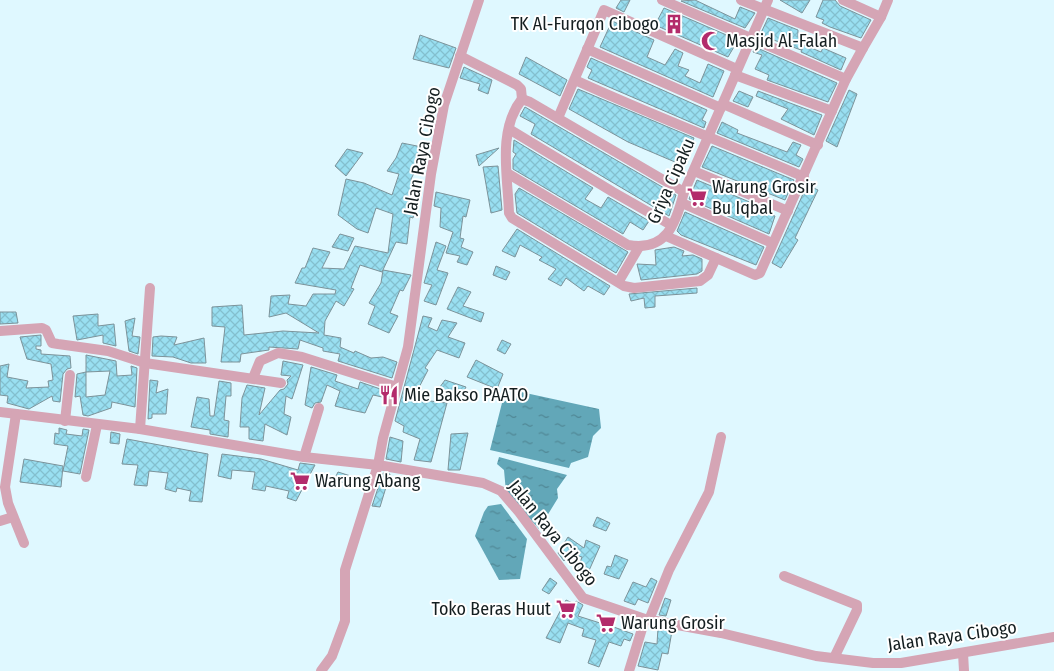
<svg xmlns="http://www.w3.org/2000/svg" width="1054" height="671" viewBox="0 0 1054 671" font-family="'Fira Sans Condensed',sans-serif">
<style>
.water{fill:url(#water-ripples)}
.building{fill:url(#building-cross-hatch);stroke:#7c939a;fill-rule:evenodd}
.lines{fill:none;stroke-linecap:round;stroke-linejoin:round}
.minor{stroke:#d5a5b5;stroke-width:10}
.labels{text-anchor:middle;stroke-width:4;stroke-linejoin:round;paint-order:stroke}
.poi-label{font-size:18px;fill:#141e20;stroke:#fff;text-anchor:start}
.street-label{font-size:18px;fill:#141e20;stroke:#fff}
</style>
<defs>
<pattern id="water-ripples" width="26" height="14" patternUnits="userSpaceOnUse" patternTransform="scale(1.25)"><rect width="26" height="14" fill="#62a7b8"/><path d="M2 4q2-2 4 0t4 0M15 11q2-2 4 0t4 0" fill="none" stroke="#508795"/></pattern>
<pattern id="building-cross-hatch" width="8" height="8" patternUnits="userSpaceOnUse" patternTransform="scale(1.25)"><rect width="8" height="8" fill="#99dff1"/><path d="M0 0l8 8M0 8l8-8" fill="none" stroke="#83bfce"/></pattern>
</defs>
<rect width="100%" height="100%" fill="#dff8ff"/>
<g class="water">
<path d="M521,392L599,409L601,428L593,436L588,457L571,463L569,468L490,450L502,403Z"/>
<path d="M499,457L567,475L557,489L558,498L539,529L506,492L504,470L497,464Z"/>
<path d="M501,504L527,539L520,579L499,580L475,536L484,512L488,506Z"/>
</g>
<g class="building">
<path d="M621,0H630L624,12L616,8Z"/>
<path d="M695,0L735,19L740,7L755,13L745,28L681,1Z"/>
<path d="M780,0H810L802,13Z"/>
<path d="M823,0H835L840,6L871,20L861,38L830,27L822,23L824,20L816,17Z"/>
<path d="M664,8L738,40L728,57L655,25Z"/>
<path d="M768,18L798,30V37L804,40L801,50L760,35Z"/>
<path d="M612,21L654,40L647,57L665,65L675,49L683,53L678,66L689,70L685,76L700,83L708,64L724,71L713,97L600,47Z"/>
<path d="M420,35L456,48L449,68L413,59Z"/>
<path d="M804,45L821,52L823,48L846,58L841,70L801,52Z"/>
<path d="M755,47L837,83L828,102L767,80L769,75L755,69L762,55L753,52Z"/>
<path d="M526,57L567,80L560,96L519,74Z"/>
<path d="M591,58L707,110L702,120L706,122L704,128L588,78L592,70L587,67Z"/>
<path d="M464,67L492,80L488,94L478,90L480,84L460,78Z"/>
<path d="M578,89L694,138L682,165L628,142L569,109Z"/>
<path d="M849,90L857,94L837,147L826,141Z"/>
<path d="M739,91L753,97L748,107L733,101Z"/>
<path d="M758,91L822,115L814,135L781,119L788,109L756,96Z"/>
<path d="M525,107L676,195L669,216L531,134L535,124L520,116Z"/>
<path d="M722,122L738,130L737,133L787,152L793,142L801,145L796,155L803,159L799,167L717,133Z"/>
<path d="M514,140L593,188L585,199L601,208L608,197L649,221L643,230L630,222L623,234L513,169V159L516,154L513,152Z"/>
<path d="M402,143L427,148L411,179L421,184L413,218L410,217L407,244L396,242L382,272L360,265L351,288L354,289L344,306L336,301L325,321L324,335L341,338L340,347L354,353L355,351L371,358L383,357L397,362L392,378L338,361L340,354L323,351V348L300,340L298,349L269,347V350L241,354L240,362H221L225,327L212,326V307L242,305L244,335L283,331L319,333L286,313L269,317L271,296L290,295L288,304L306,306L313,294H335L336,290L295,283L302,268H305L313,248L330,252L322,268L344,269L355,246L388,253L393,214L376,208L368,233L357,229L338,215L346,179L364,183L392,195L399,174L387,171L396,158Z"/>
<path d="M712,146L794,180L785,200L702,167Z"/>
<path d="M499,148L479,166L476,155Z"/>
<path d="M347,149L363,153L346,176L335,166Z"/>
<path d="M498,166L502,210L491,213L483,167Z"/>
<path d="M697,180L771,211V215L775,216L769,234L689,199Z"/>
<path d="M807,185L818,190L795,238L798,240L781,268L772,263Z"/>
<path d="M519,188L628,252L616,273L517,213L515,194Z"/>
<path d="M436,192L470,200L466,217L463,216L460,238L464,239L461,247L473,252L467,265L457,262L460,256L446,253L453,232L440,227L441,208L434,206Z"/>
<path d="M685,212L764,247L756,265L681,235L677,231Z"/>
<path d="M517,229L610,286L604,295L588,286L584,291L566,278L561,286L548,279L556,269L539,260L542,257L520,245L515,257L502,251Z"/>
<path d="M340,234L354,238L348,251L332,247Z"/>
<path d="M436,242L446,246L437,270L448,273L436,305L424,301L432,285L424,283Z"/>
<path d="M674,247L684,251L682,256L693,255L702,259V271L697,274L641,280L637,264L656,265L655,250Z"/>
<path d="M496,266L510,272L506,280L493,275Z"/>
<path d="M383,270L411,275L403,291L400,290L390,313L398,316L389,333L368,324L375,306L369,303L381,283Z"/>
<path d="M458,287L471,292L463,306L484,313L481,322L447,309Z"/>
<path d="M697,288V293L655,296V307L645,308L644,298L631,301L629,294Z"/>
<path d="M0,312H16L18,323L0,324Z"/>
<path d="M98,314V326L114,324L116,346L103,343V335L77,340L73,316Z"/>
<path d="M423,316L432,318L428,327L437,331L442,320L457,323L448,337L465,343L459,358L437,350L425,368L428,370L413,399L447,403L431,462L414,460L420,439L403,432L404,426L395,421Z"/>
<path d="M135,318L132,336L140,337L138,354L129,351L125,321Z"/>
<path d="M41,335V346H36V349L41,350V354L70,356L71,368L67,369L63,374L60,402L53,401L52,396L29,409L7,403L8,396L0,395V366L9,364L7,377L28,381L26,388L49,387L48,381L53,380L51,364L27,359L20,337Z"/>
<path d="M161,336L177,337L174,345L204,338L206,363H191L173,357L152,356L153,337Z"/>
<path d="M502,340L511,344L505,354L497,350Z"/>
<path d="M86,355L116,361L117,376L132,375L131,366L137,368L135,407L112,402L111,408L88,416L83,415L80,396L75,397L77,374L86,372ZM110,371L105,395L86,397V372Z"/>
<path d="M476,360L503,374L497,389L467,377Z"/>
<path d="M283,361L303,365L292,399L286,396L284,414L291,417L287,435L265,424L263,441L249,439V427H240L242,398L247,385L265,388L259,415L280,390L284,389L288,384L287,380L291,376L281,375Z"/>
<path d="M311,367L337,375L335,381L358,389L360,382L389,392L387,398L373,395L365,413L351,410L335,406L340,391L327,385L321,402L315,403L312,408L305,405Z"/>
<path d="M150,380L158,381L156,393L168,389L166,414H152V418L148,419Z"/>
<path d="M445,380L466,387L460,398L448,397L437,391Z"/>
<path d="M219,381L231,383V396H226L224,420L229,421L228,437L210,434V430L191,427L197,397L209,399L210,416H214Z"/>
<path d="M59,428L67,430L66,434L82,436L83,429L89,430L80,474L63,471L68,446L54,444L55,433L59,434Z"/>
<path d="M111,432L120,434L119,444L110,443Z"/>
<path d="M468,433L460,470H448L451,434Z"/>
<path d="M390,437L403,441L401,462L386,459Z"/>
<path d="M127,439L208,454L202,502L189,501L191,491L177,488L176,492L165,489L168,473L149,471L147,486L134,485L138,465L122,464Z"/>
<path d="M222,454L261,459L298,470L300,463L315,465L296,501L287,498L289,491L266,486L265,491L252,489L255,472L232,470L231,479L218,476Z"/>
<path d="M24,459L63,466L61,487L20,482Z"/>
<path d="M338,472L357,478L354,486L334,480Z"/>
<path d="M383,473L390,474L380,507L372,506Z"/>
<path d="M597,517L610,523L606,531L593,526Z"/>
<path d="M568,537L584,548L586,540L600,546L587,575L577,571L582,557L569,553L564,561L558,553Z"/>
<path d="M615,555L628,560L619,579L604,574L607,566L611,567Z"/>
<path d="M550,578L557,583L549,594L542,590Z"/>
<path d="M651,578L657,581L648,603L638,599L635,605L624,601L633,582L646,587Z"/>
<path d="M665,598L671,600L666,616L659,615Z"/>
<path d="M566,600L575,604L576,601L583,605L578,616L600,623L601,620L611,626L633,634L630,641L624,639L621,646L609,642L599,667L588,663L596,640L582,636L584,629L568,623L560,643L546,638Z"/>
<path d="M658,628L672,631L668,654L662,653L658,670L638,666L645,642L657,644Z"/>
</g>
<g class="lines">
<g class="minor">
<path d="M479,0L444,105L431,174L408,347L383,438L378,465L483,483L501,491L519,512L583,598L645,619L721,633L816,656L873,663H901L1054,637"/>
<path d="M662,0L846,79"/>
<path d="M843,0L881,17"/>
<path d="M863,48L881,17L888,0"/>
<path d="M587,49L721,108"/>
<path d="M460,56L517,85L521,89L522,99"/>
<path d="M735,75L832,111"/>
<path d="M575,80C651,115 728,144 804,177"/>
<path d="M723,104L818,145"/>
<path d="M558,118L604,10L737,69"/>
<path d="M509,129L613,192L671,225"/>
<path d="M694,171L788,211"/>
<path d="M507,173L628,245C666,252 676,224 684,192L768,0"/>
<path d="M684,192L530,102L522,99C497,130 508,177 509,213L512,218L624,286L634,288L700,281L708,275L716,258"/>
<path d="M682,203L772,243"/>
<path d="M666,236L755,275L760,273L846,79L863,48L741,0"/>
<path d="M619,281L639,247"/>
<path d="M0,331L42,328L46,330L52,343L58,344L108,351L145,363L281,383"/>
<path d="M253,378L260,361L278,353L302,357L397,387"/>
<path d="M0,412L140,429L304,457L378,465L345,570V621L332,656L321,671"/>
<path d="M16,414L5,487L8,503L24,543"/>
<path d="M65,421L70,375"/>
<path d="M140,429L150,288"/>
<path d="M304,457L319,408"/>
<path d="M86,477L97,425"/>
<path d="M0,521L13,517"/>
<path d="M784,576L857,605V610L834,658"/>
<path d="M649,620L669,570L709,492L721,437"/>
<path d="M963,653L964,671"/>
<path d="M629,671L645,619"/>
</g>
</g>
<defs>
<symbol id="building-bare" viewBox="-9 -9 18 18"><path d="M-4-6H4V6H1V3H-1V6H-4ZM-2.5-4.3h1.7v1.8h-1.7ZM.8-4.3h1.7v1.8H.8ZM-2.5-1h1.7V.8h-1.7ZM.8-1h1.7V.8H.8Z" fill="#b32b6b" stroke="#fff" stroke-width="2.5" paint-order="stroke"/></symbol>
<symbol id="mosque-bare" viewBox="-9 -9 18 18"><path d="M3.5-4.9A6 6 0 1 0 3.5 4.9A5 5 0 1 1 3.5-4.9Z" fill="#b32b6b" stroke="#fff" stroke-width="2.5" paint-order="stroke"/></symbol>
<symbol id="supermarket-bare" viewBox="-9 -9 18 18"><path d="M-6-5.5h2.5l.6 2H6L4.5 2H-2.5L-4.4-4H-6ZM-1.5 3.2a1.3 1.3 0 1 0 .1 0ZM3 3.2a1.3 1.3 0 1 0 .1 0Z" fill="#b32b6b" stroke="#fff" stroke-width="2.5" paint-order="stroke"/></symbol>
<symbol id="restaurant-bare" viewBox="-9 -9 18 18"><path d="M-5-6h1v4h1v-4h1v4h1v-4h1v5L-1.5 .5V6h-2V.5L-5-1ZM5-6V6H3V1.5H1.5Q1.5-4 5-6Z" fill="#b32b6b" stroke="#fff" stroke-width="2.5" paint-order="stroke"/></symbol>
</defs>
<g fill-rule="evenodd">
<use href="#building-bare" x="660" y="10" width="28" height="28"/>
<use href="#mosque-bare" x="697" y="27" width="28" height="28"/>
<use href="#supermarket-bare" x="683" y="183" width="28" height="28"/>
<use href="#restaurant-bare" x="375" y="381" width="28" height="28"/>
<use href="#supermarket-bare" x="286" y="467" width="28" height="28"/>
<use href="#supermarket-bare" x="552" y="595" width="28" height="28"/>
<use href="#supermarket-bare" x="592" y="609" width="28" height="28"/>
</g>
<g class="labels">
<g class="poi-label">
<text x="659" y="30" text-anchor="end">TK Al-Furqon Cibogo</text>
<text x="726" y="47">Masjid Al-Falah</text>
<text x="712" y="193">Warung Grosir<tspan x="712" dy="21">Bu Iqbal</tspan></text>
<text x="404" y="401">Mie Bakso PAATO</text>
<text x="315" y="487">Warung Abang</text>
<text x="551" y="615" text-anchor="end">Toko Beras Huut</text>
<text x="621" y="629">Warung Grosir</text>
</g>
<g class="street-label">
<text transform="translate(422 151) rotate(-79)" y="6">Jalan Raya Cibogo</text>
<text transform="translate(671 181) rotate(-66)" y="6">Griya Cipaku</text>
<text transform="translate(553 533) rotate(51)" y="6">Jalan Raya Cibogo</text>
<text transform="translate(952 636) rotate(-8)" y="6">Jalan Raya Cibogo</text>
</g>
</g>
</svg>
